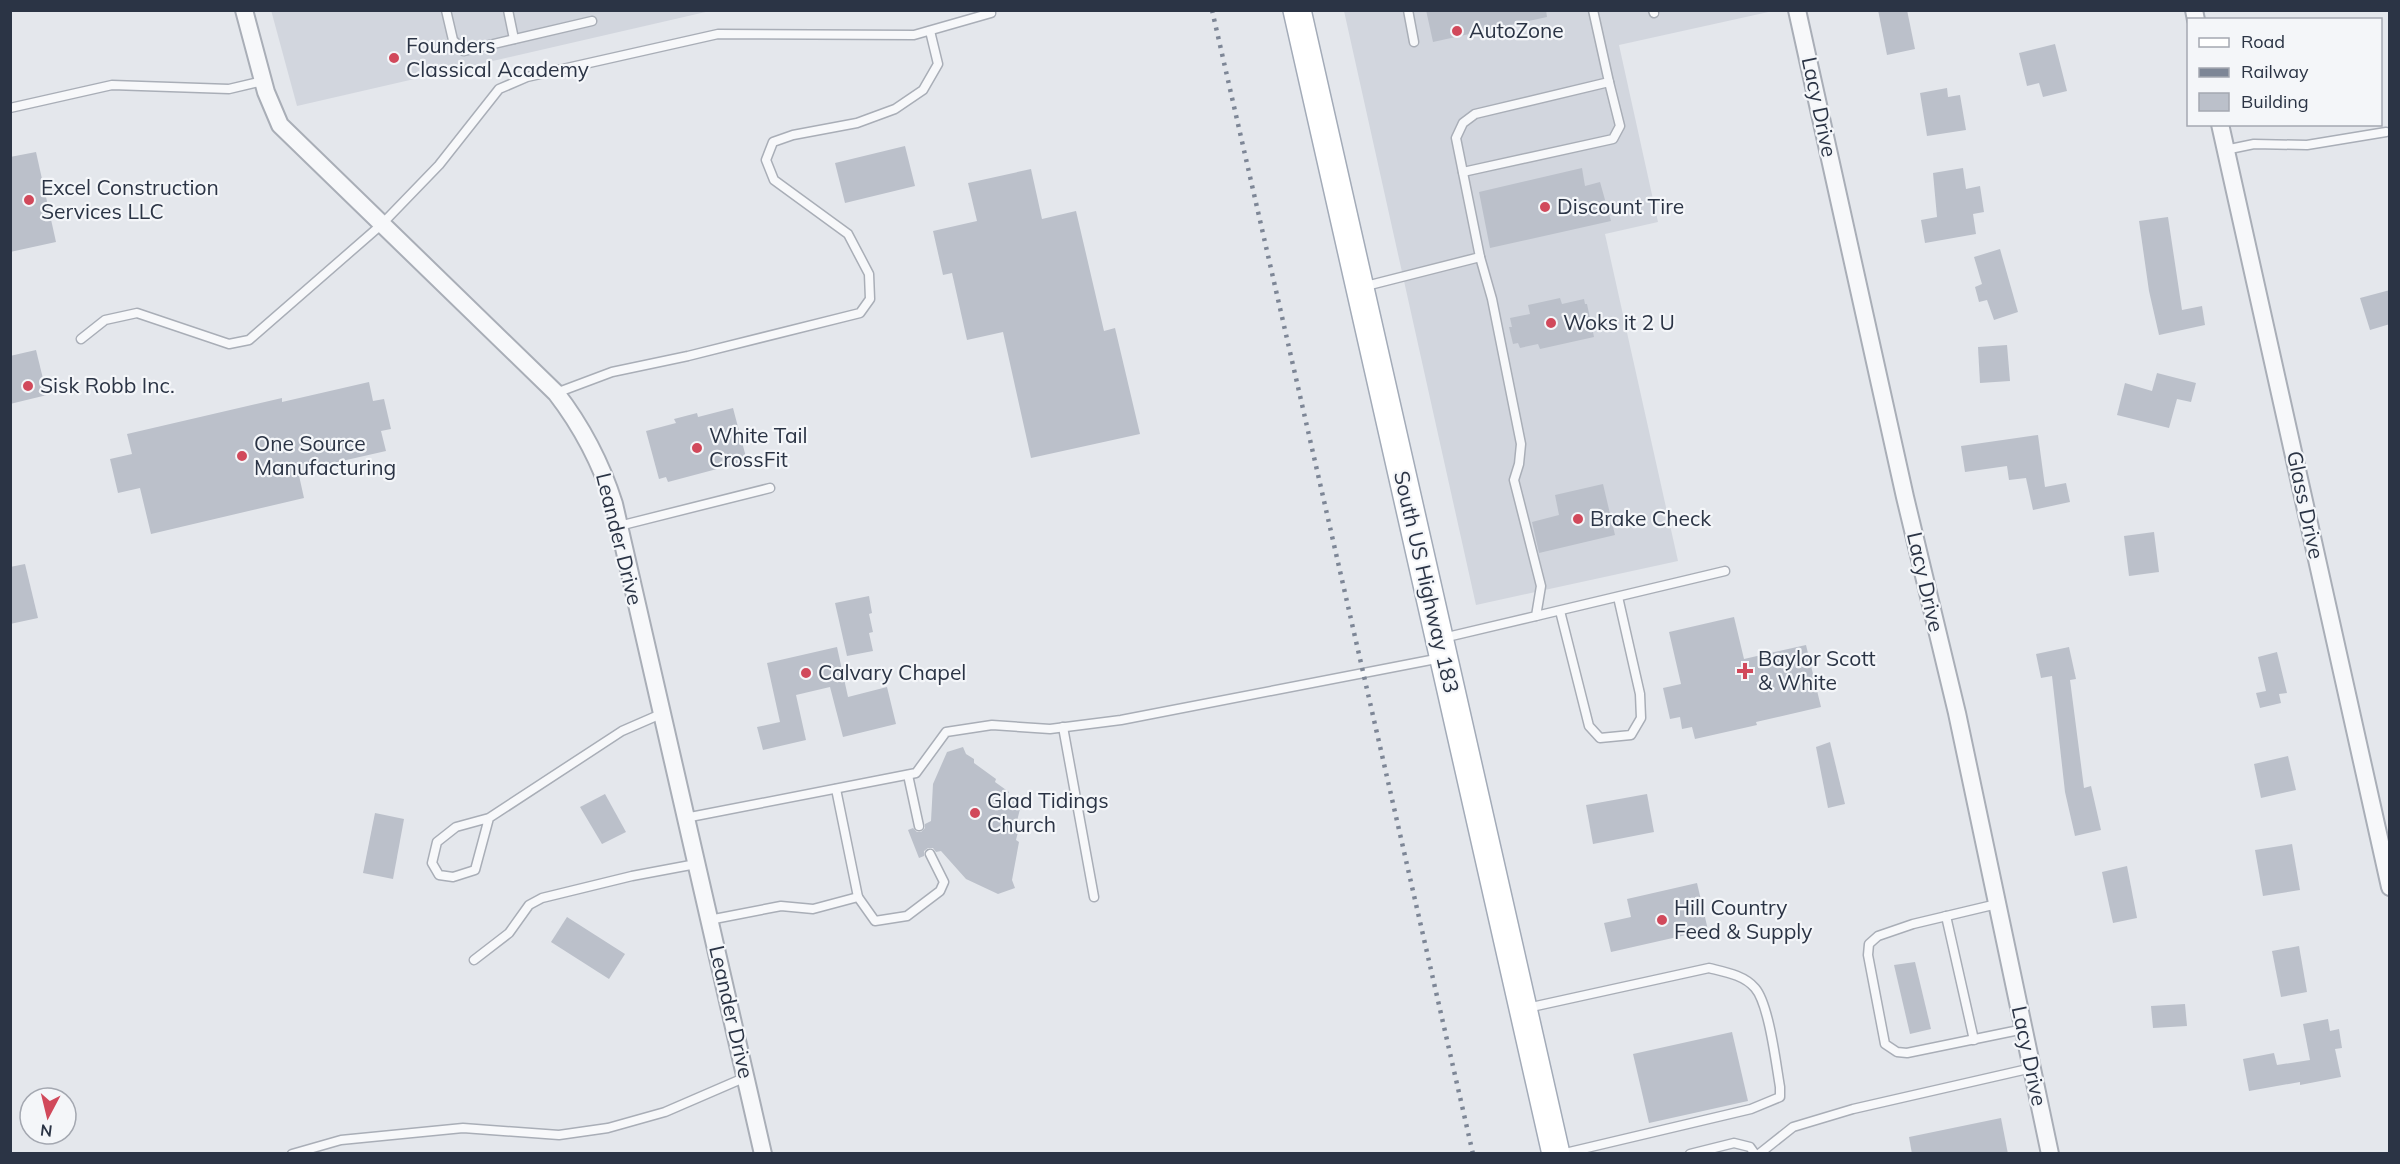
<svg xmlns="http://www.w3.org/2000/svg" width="2400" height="1164" viewBox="0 0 2400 1164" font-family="Mulish,sans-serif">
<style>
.built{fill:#d2d6de}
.building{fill:#bbc0ca}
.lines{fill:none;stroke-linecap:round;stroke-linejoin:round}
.lane-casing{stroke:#a9aeb7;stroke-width:11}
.street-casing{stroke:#a9aeb7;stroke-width:20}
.primary-casing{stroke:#a3abb8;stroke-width:30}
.lane{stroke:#f7f8fa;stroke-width:8}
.street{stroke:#f7f8fa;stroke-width:16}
.primary{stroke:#fff;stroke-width:27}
.rail{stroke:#7d8696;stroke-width:4.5;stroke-dasharray:3 6;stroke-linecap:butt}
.poi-dot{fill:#d1495b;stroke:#f4f6f9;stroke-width:2}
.labels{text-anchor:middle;stroke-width:4.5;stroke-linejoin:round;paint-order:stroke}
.poi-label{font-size:21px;fill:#2b3445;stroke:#f4f6f9;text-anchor:start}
.street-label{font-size:21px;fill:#2b3445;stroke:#f4f6f9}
</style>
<rect width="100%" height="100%" fill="#e4e7ec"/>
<g class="built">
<path d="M271,10L710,11L297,106Z"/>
<path d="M1344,11H1773L1619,45L1658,222L1605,234L1678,561L1476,605Z"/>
</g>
<g class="building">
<path d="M1426,10H1546L1547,17L1433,42Z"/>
<path d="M1878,10H1907L1915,49L1887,55Z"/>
<path d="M2055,44L2067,91L2043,97L2039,83L2027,86L2019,53Z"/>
<path d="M1947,88L1948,97L1960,95L1966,130L1927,136L1920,93Z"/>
<path d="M905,146L915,186L845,203L835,163Z"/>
<path d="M36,152L56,242L10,252V157Z"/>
<path d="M1582,168L1585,186L1600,182L1611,221L1490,248L1479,192Z"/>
<path d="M1963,168L1966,189L1980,186L1984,212L1973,214L1976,234L1925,243L1921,220L1937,217L1933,173Z"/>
<path d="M1031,169L1042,219L1076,211L1104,331L1115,328L1140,434L1031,458L1003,332L967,340L952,273L943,275L933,231L977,221L968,183Z"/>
<path d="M2168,217L2182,310L2202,306L2205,325L2159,335L2149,291L2139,221Z"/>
<path d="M2000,249L2018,312L1994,320L1987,300L1979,302L1975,287L1982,284L1974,257Z"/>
<path d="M2390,290V324L2370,330L2360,298Z"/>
<path d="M1560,298L1562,304L1584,299L1585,304H1587L1594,337L1540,349L1538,344L1520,348L1518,343L1513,344L1509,327H1512L1510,318L1530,314L1528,305Z"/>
<path d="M2007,345L2010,381L1980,383L1978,347Z"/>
<path d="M36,350L47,395L10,404V356Z"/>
<path d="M2157,373L2196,383L2191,402L2177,399L2169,428L2117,415L2125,383L2152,391Z"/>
<path d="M369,382L373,401L384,399L391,429L381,431L386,451L298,471L304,498L151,534L140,488L118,493L110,459L132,454L127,434L282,398V402Z"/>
<path d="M733,408L747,461L668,482L666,477L659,479L646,431L676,423L674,419L697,413L698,417Z"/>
<path d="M2038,435L2045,487L2066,483L2070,502L2033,510L2026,478L2009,480L2007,466L1965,472L1961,446Z"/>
<path d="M1603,484L1615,535L1539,553L1532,522L1559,515L1555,495Z"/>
<path d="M2154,532L2159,572L2129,576L2124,536Z"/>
<path d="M25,564L38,618L10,624V567Z"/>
<path d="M869,596L872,613L869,614L873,632L869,633L873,651L847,656L835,603Z"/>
<path d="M1734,617L1744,659L1806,645L1821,707L1756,722L1757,725L1695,739L1692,727L1682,729L1680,717L1670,719L1663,688L1681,684L1669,632Z"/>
<path d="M837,647L848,697L887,687L896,724L843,737L830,687L796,695L806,740L763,750L757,727L780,722L767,663Z"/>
<path d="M2069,647L2076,679L2070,680L2084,788L2091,786L2101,830L2075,836L2065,792L2052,676L2041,678L2036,654Z"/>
<path d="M2277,652L2287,693L2279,694L2281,703L2260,708L2256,693L2266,691L2258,657Z"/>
<path d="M1830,742L1845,804L1828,808L1816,747Z"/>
<path d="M963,747L966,754L974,759V763L996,779L995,782L1009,792L1007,795L1021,805L1017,821L1020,824L1016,840L1019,842L1012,880L1015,888L998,894L966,879L941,851L936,852L933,848H928L924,851V856L919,858L908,830L913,828L917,832H921L925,828V824L931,821L933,784L947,752Z"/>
<path d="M2288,756L2296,790L2261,798L2254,764Z"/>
<path d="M605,794L626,832L602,844L580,807Z"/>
<path d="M1647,794L1654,832L1593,844L1586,805Z"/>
<path d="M375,813L404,819L393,879L363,873Z"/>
<path d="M2292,844L2300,890L2263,896L2255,850Z"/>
<path d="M2127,866L2137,918L2113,923L2102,872Z"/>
<path d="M1697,883L1708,930L1611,952L1604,923L1631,917L1627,899Z"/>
<path d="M567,917L625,954L609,979L551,942Z"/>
<path d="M2299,946L2307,992L2281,997L2272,951Z"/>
<path d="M1915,962L1931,1029L1910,1034L1894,965Z"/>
<path d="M2185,1004L2187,1026L2153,1028L2151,1006Z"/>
<path d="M2328,1019L2330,1031L2339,1029L2342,1048L2335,1049L2341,1077L2300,1085V1082L2249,1091L2243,1059L2274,1053L2277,1065L2310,1060L2303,1024Z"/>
<path d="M1732,1032L1748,1101L1649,1123L1633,1054Z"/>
<path d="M2001,1118L2008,1154H1912L1909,1137Z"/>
</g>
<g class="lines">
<defs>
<g id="lane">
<path d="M446,10L453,40L464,51L592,21"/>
<path d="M508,10L514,39"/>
<path d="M1408,10L1414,42"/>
<path d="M1653,10L1654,13"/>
<path d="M10,108L112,85L229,89L263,81"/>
<path d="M2225,150L2254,144L2307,145L2386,132"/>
<path d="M1463,172L1613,139L1620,126L1609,82"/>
<path d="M1362,287L1480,257L1456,138L1463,123L1475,114L1609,82L1593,10"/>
<path d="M81,339L105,320L137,313L229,344L249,340L381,225L439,165L499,89L527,77L718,34L914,35L991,13"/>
<path d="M556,393L612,372L688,356L860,313L870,299L869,274L848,234L774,180L766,160L773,142L793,135L857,123L895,109L923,90L938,64L930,31"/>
<path d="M619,526L770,488"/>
<path d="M1560,611L1589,726L1600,738L1631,735L1641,718L1640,694L1618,597"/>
<path d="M1536,616L1725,571"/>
<path d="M1443,638L1536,616L1541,586L1514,480L1519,464L1521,444L1492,299L1480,257"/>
<path d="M1063,727L1094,897"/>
<path d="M908,775L919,826"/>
<path d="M836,789L858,897"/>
<path d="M489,818L475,870L453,877L439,875L432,863L437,842L456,827L489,818L622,731L661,714"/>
<path d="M685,818L916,773L946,732L992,725L1050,729L1121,720L1441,658"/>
<path d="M1997,904L1913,924L1878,936L1869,944L1868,955L1885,1044L1897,1052L1907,1053L2024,1029"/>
<path d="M1946,916L1974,1040"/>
<path d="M709,920L781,906L813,909L858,897L875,921L907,916L940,891L944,882L930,854"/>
<path d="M474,960L509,933L529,905L542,898L632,876L696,864"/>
<path d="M1527,1008L1709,968C1725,972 1744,975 1755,988C1769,1004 1776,1064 1780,1087V1097L1751,1109L1561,1154"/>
<path d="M292,1154L341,1140L463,1128L559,1135L608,1128L665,1112L746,1077"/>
<path d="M1690,1154L1734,1143L1750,1147L1755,1154"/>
<path d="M1759,1154L1793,1127L1853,1109L2032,1068"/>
</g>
<g id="street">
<path d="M244,10L266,92L280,125L556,393C583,428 601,463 614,504L763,1154"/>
<path d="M1797,10L1905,497L1957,713L2050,1154"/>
<path d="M2194,10L2196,20"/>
<path d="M2220,124L2390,887"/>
</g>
<path id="primary" d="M1297,10L1556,1154"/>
</defs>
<use href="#lane" class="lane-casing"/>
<use href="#street" class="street-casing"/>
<use href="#primary" class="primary-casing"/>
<use href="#lane" class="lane"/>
<use href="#street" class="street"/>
<use href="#primary" class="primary"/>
<path class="rail" d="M1212,10L1473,1154"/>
</g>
<g class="poi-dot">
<circle cx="1457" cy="31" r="6"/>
<circle cx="394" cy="58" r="6"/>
<circle cx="29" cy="200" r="6"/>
<circle cx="1545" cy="207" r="6"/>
<circle cx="1551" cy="323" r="6"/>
<circle cx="28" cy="386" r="6"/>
<circle cx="697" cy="448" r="6"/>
<circle cx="242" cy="456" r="6"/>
<circle cx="1578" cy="519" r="6"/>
<path d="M1742 662h6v6h6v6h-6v6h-6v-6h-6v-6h6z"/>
<circle cx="806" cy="673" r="6"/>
<circle cx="975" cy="813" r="6"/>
<circle cx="1662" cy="920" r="6"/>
</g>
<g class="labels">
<g class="poi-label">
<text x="1469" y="38">AutoZone</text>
<text x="406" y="53">Founders<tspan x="406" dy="24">Classical Academy</tspan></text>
<text x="41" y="195">Excel Construction<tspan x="41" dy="24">Services LLC</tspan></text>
<text x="1557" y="214">Discount Tire</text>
<text x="1563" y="330">Woks it 2 U</text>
<text x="40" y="393">Sisk Robb Inc.</text>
<text x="709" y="443">White Tail<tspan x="709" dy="24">CrossFit</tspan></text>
<text x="254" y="451">One Source<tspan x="254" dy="24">Manufacturing</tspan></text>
<text x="1590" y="526">Brake Check</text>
<text x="1758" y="666">Baylor Scott<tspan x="1758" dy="24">&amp; White</tspan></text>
<text x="818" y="680">Calvary Chapel</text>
<text x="987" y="808">Glad Tidings<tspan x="987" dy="24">Church</tspan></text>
<text x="1674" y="915">Hill Country<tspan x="1674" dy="24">Feed &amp; Supply</tspan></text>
</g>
<g class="street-label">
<text transform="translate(1819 107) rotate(78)" y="7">Lacy Drive</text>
<text transform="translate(2305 505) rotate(78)" y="7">Glass Drive</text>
<text transform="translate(619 539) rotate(76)" y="7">Leander Drive</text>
<text transform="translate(1426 582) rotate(77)" y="7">South US Highway 183</text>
<text transform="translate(1925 582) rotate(77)" y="7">Lacy Drive</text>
<text transform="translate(731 1012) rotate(77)" y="7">Leander Drive</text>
<text transform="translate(2029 1056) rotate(78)" y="7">Lacy Drive</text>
</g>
</g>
<rect width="2400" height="1164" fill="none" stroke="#2b3445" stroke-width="24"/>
<rect x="2187" y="18" width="195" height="108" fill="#f4f6f9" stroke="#a4a8b1" stroke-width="1.5"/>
<rect x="2199" y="38" width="30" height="9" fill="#ffffff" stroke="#a4a8b1" stroke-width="1.5"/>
<text x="2241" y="48" font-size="18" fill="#2b3445">Road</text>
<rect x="2199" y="68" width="30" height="9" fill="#7d8696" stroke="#a4a8b1" stroke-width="1.5"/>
<text x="2241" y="78" font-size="18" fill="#2b3445">Railway</text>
<rect x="2199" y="93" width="30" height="18" fill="#bbc0ca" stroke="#a4a8b1" stroke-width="1.5"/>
<text x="2241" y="108" font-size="18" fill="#2b3445">Building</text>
<g transform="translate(48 1116) rotate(187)"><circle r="28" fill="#f4f6f9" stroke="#a4a8b1" stroke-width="1.5"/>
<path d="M0-4.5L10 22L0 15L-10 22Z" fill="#d1495b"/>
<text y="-9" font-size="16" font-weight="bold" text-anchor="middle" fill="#2b3445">N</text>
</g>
</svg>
